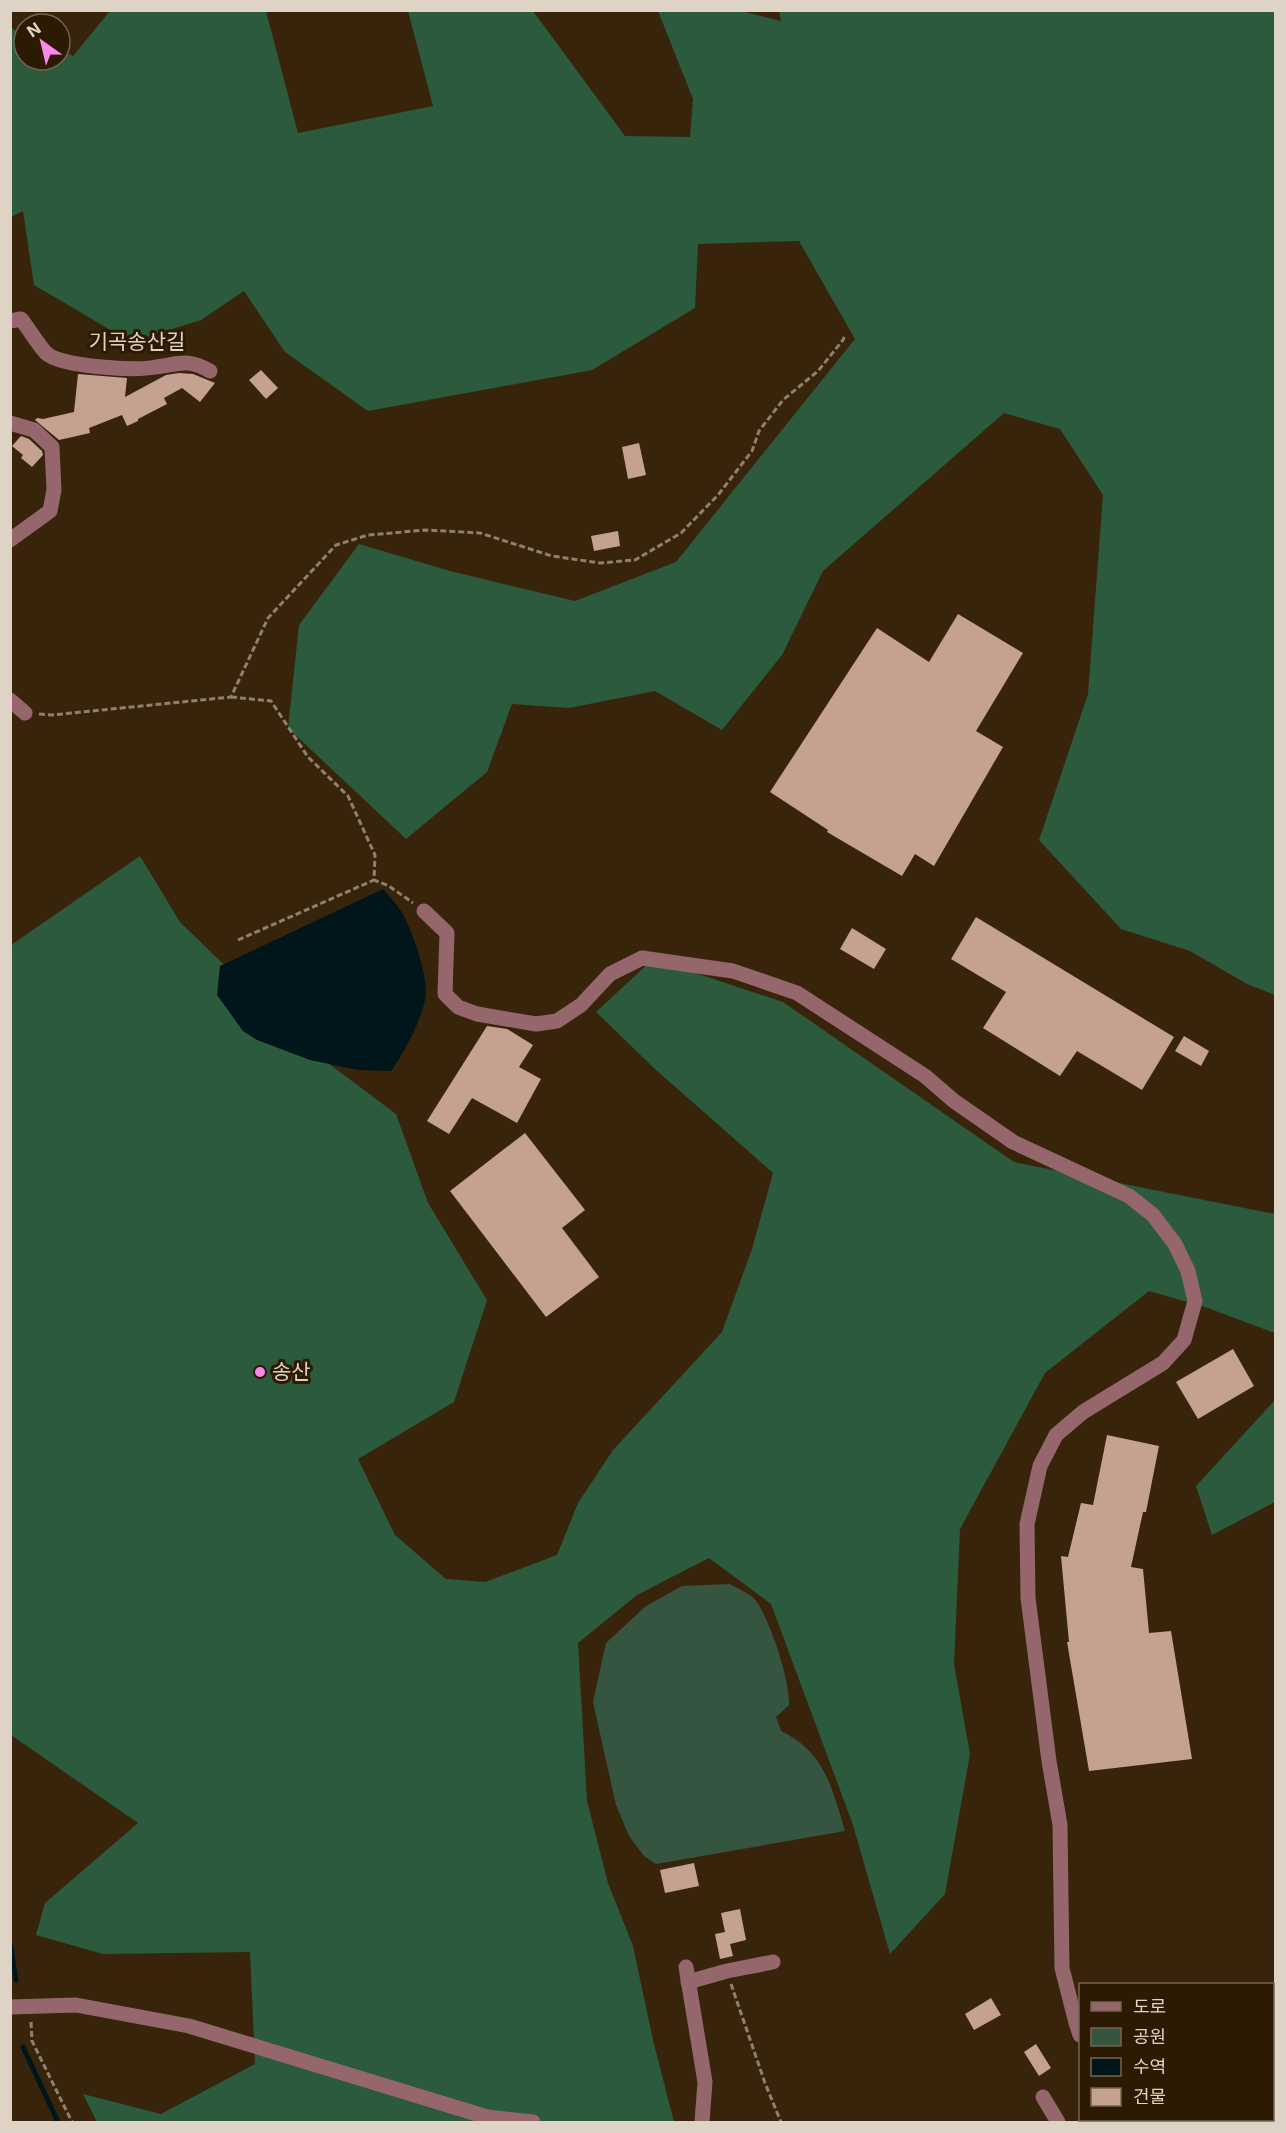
<svg xmlns="http://www.w3.org/2000/svg" width="1286" height="2133" viewBox="0 0 1286 2133" font-family="Inter,'Noto Sans KR',sans-serif">
<style>
.green{fill:#365540}
.forest{fill:#2b5b3c}
.water{fill:#01161a}
.lines{fill:none;stroke-linecap:round;stroke-linejoin:round}
.stream{stroke:#01161a;stroke-width:5}
.building{fill:#c5a192}
.path{stroke:#90806d;stroke-width:3;stroke-dasharray:6 3;stroke-linecap:butt}
.minor{stroke:#95676c;stroke-width:15}
.poi-dot{fill:#f888ea;stroke:#2c1a02;stroke-width:2}
.labels{text-anchor:middle;stroke-width:6;stroke-linejoin:round;paint-order:stroke}
.street-label{font-size:21px;fill:#dfd3c5;stroke:#2c1a02}
.poi-label{font-size:21px;fill:#dfd3c5;stroke:#2c1a02;text-anchor:start}
</style>
<rect width="100%" height="100%" fill="#37240b"/>
<path class="green" d="M730,1584C738,1589 752,1594 757,1602C771,1624 790,1680 789,1705L776,1717L781,1731C825,1752 832,1788 845,1831L656,1864L644,1856L629,1836L616,1805L593,1702L606,1643L646,1606L682,1586Z"/>
<g class="forest">
<path d="M110,11H266L298,133L433,106L408,11H533L625,136L690,137L693,99L658,11H742L781,21L779,11H1275V995L1247,984L1190,951L1121,929L1039,840L1088,694L1103,495L1060,429L1004,413L823,571L782,655L722,730L655,691L569,708L512,704L487,772L406,839L288,728L299,625L359,544L450,571L575,601L676,562L855,339L799,241L698,244L695,308L592,370L368,411L285,352L244,291L201,320L131,342L34,285L23,211L11,217V28L24,34V60H60V50L73,56Z"/>
<path d="M140,856L180,922L316,1054L396,1114L428,1203L487,1300L454,1402L358,1459L395,1535L446,1579L485,1582L557,1555L578,1503L613,1450L722,1332L752,1249L773,1173L656,1070L596,1012L653,959L783,1002L1014,1162L1275,1214V1333L1205,1307L1149,1291L1045,1373L960,1529L954,1664L970,1754L945,1894L890,1954L853,1825L771,1604L709,1558L637,1595L578,1643L587,1801L608,1883L633,1946L653,2040L674,2122H97L83,2094L161,2114L255,2064L250,1952L103,1954L36,1935L45,1903L138,1823L11,1735V945Z"/>
<path d="M1275,1380V1502L1212,1535L1196,1486L1274,1401Z"/>
</g>
<path class="water" d="M383,889C389,896 396,903 401,911C412,928 430,980 425,1000C420,1023 404,1053 391,1071L358,1070L310,1060L257,1040L243,1031L217,995L220,966Z"/>
<g class="lines">
<g class="stream">
<path d="M10,1943L16,1980"/>
<path d="M23,2047L58,2122"/>
</g>
</g>
<g class="building">
<path d="M261,370L278,388L266,399L249,380Z"/>
<path d="M179,373L193,374L215,383L200,402L182,388L164,398L167,404L138,419V421L127,426L122,415L89,428L90,433L59,440L35,420L37,418L43,419L74,412L78,374L127,378L125,397L166,375Z"/>
<path d="M21,436L29,439L42,451L43,455L32,467L21,458L23,455L12,446Z"/>
<path d="M639,443L646,475L628,479L622,447Z"/>
<path d="M618,531L620,546L594,551L591,536Z"/>
<path d="M958,614L1023,653L976,731L1003,747L934,866L915,854L902,876L827,832L828,830L770,792L877,628L929,662Z"/>
<path d="M976,917L1174,1037L1142,1090L1077,1051L1060,1076L983,1028L1006,992L951,959Z"/>
<path d="M852,928L886,949L874,969L840,949Z"/>
<path d="M487,1026L507,1029L533,1045L519,1067L541,1079L517,1123L472,1098L449,1134L427,1121Z"/>
<path d="M1184,1036L1209,1051L1201,1066L1175,1051Z"/>
<path d="M525,1133L585,1210L562,1228L599,1277L546,1317L450,1191Z"/>
<path d="M1233,1349L1254,1386L1198,1419L1176,1382Z"/>
<path d="M1107,1435L1159,1446L1146,1512H1143L1131,1567L1143,1569L1149,1633L1171,1631L1192,1759L1089,1771L1067,1642H1069L1061,1556L1068,1557L1081,1503L1093,1505Z"/>
<path d="M694,1863L699,1886L665,1893L660,1870Z"/>
<path d="M740,1909L746,1940L730,1944L733,1956L720,1959L715,1934L725,1932L721,1913Z"/>
<path d="M991,1998L1001,2015L974,2030L965,2014Z"/>
<path d="M1036,2044L1051,2068L1039,2076L1024,2052Z"/>
</g>
<g class="lines">
<g class="path">
<path d="M231,697L271,701L308,757L348,796L375,855L374,880L389,886L413,903"/>
<path d="M39,714L52,715L231,697L268,618L336,545L368,535L426,530L480,533L552,556L600,563L635,560L681,533L718,495L752,451L759,431L783,400L818,371L843,340L845,335"/>
<path d="M238,940L374,880"/>
<path d="M731,1984L765,2083L781,2122"/>
<path d="M31,2022L32,2041L72,2122"/>
</g>
<g class="minor">
<path d="M10,321L21,319C29,329 37,343 46,353C61,367 135,371 156,367C180,364 187,358 210,371"/>
<path d="M10,423L34,430L52,447L54,490L50,511L10,540"/>
<path d="M10,700L25,713"/>
<path d="M424,911L447,933L445,994L458,1007L477,1014L536,1024L557,1021L581,1005L610,974L642,958L733,971L797,993L925,1076L954,1101L1013,1142L1129,1196L1153,1215L1175,1244L1188,1271L1195,1301L1184,1340L1163,1363L1083,1412L1056,1435L1040,1466L1027,1524L1028,1598L1049,1761L1060,1825L1062,1968L1076,2023L1080,2035"/>
<path d="M686,1967L705,2082L702,2122"/>
<path d="M688,1982L727,1971L773,1962"/>
<path d="M10,2007L76,2005L189,2026L487,2117L533,2122"/>
<path d="M1272,2073L1276,2071"/>
<path d="M1043,2097L1058,2122"/>
<path d="M1115,2120L1116,2122"/>
<path d="M1167,2122L1174,2120"/>
</g>
</g>
<circle class="poi-dot" cx="260" cy="1372" r="6"/>
<g class="labels">
<g class="street-label">
<text x="137" y="349">기곡송산길</text>
</g>
<g class="poi-label">
<text x="272" y="1379">송산</text>
</g>
</g>
<rect width="1286" height="2133" fill="none" stroke="#dfd3c5" stroke-width="24"/>
<rect x="1079" y="1983" width="195" height="138" fill="#2c1a02" stroke="#746450" stroke-width="1.5"/>
<rect x="1091" y="2002" width="30" height="9" fill="#95676c" stroke="#746450" stroke-width="1.5"/>
<text x="1133" y="2013" font-size="18" fill="#dfd3c5">도로</text>
<rect x="1091" y="2028" width="30" height="18" fill="#365540" stroke="#746450" stroke-width="1.5"/>
<text x="1133" y="2043" font-size="18" fill="#dfd3c5">공원</text>
<rect x="1091" y="2058" width="30" height="18" fill="#01161a" stroke="#746450" stroke-width="1.5"/>
<text x="1133" y="2073" font-size="18" fill="#dfd3c5">수역</text>
<rect x="1091" y="2088" width="30" height="18" fill="#c5a192" stroke="#746450" stroke-width="1.5"/>
<text x="1133" y="2103" font-size="18" fill="#dfd3c5">건물</text>
<g transform="translate(42 42) rotate(326)"><circle r="28" fill="#2c1a02" stroke="#746450" stroke-width="1.5"/>
<path d="M0-4.5L10 22L0 15L-10 22Z" fill="#f888ea"/>
<text y="-9" font-size="16" font-weight="bold" text-anchor="middle" fill="#dfd3c5">N</text>
</g>
</svg>
